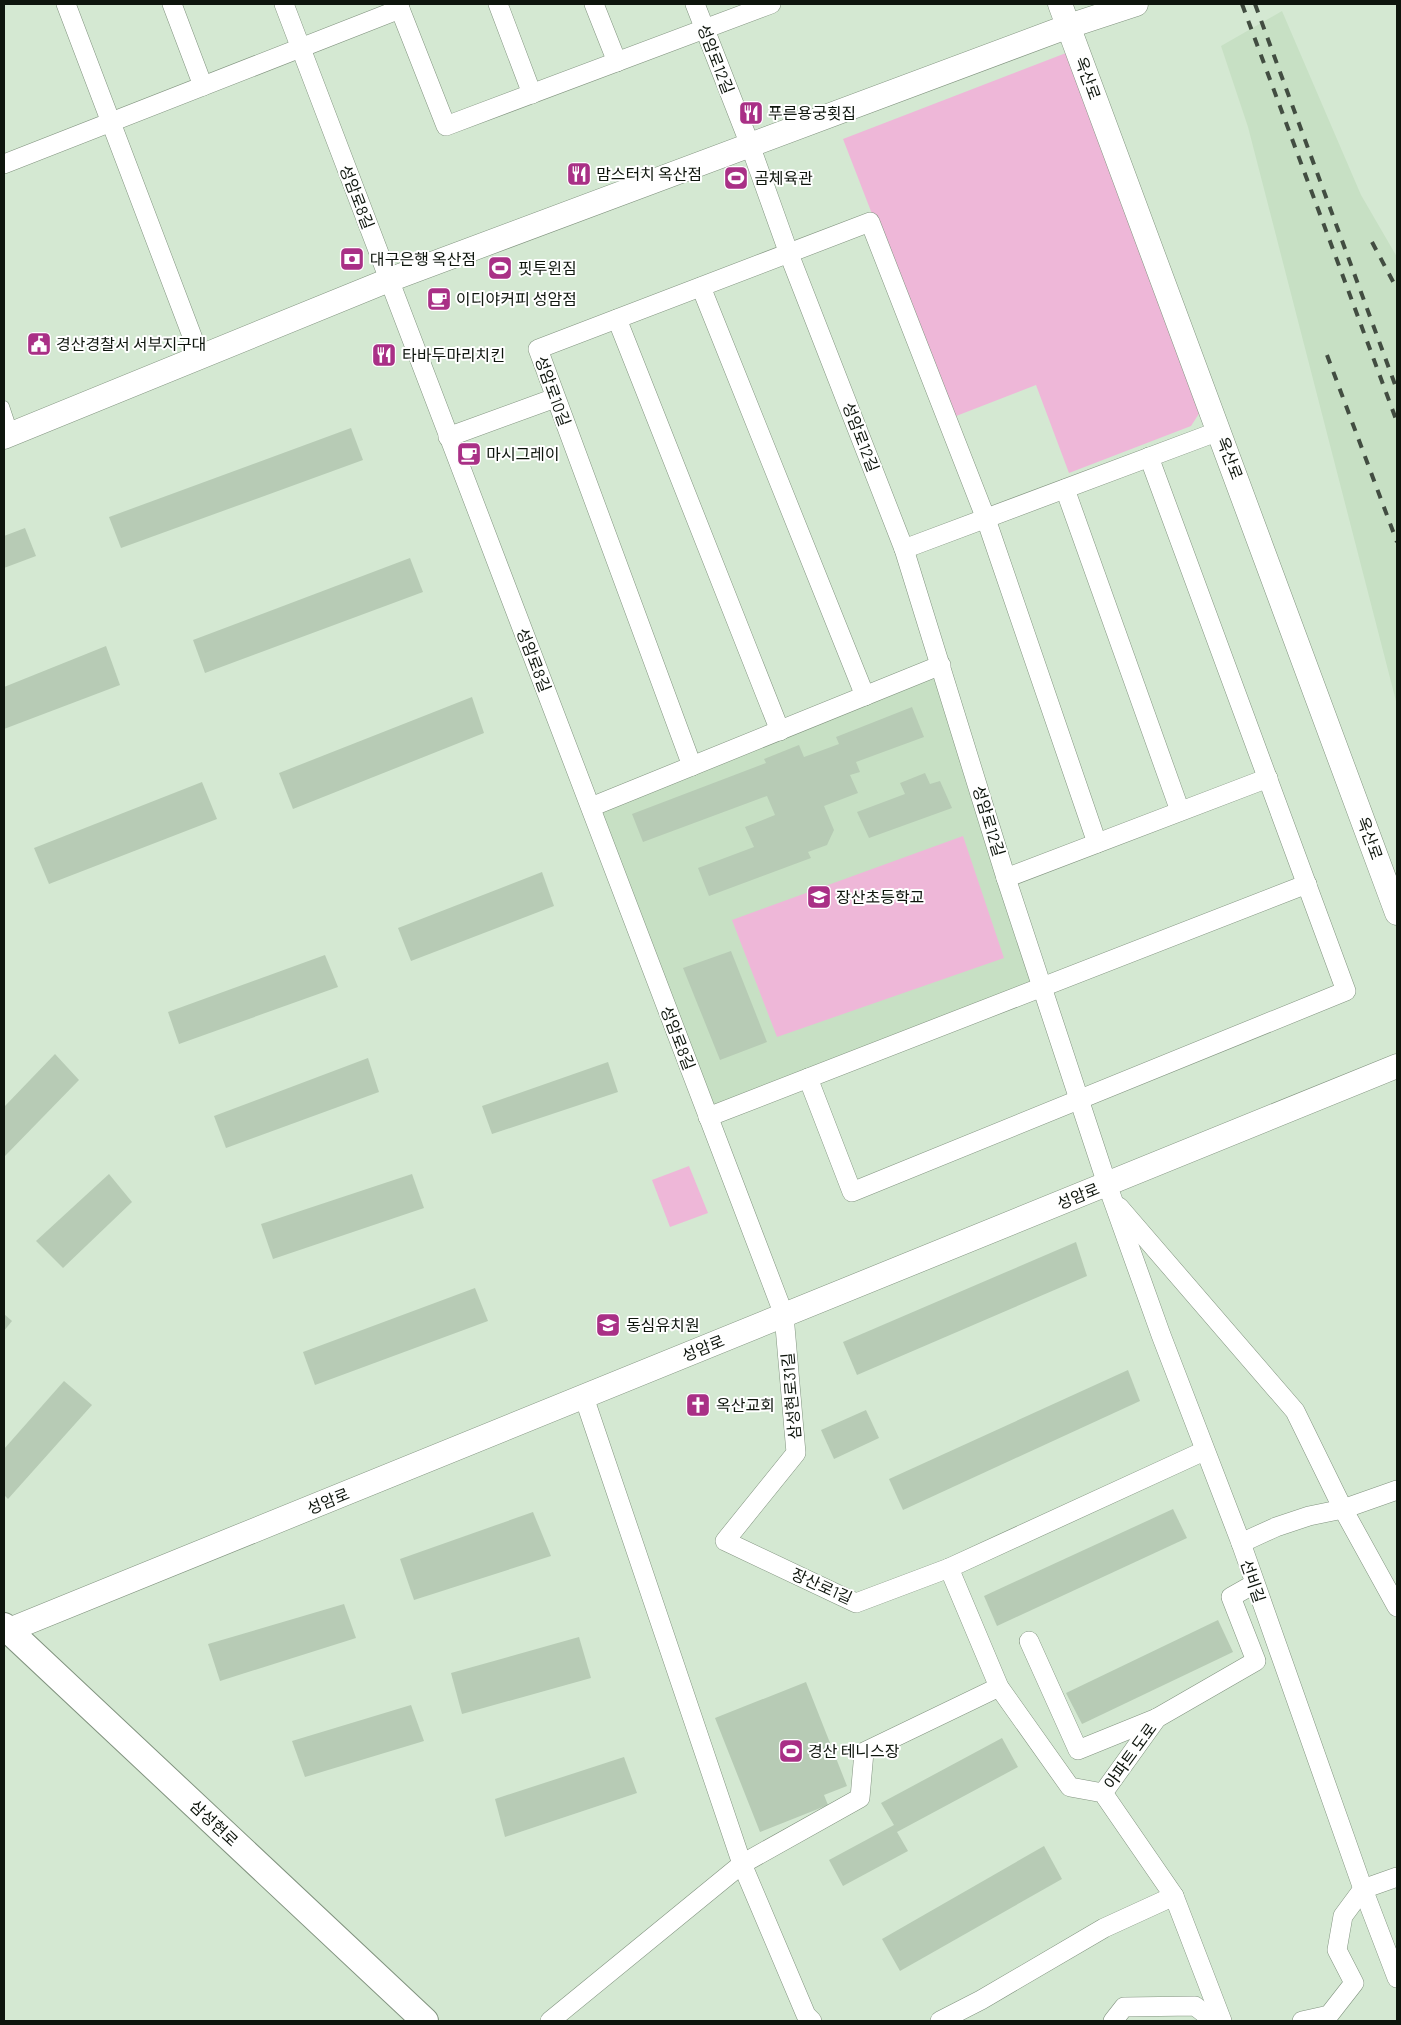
<svg xmlns="http://www.w3.org/2000/svg" width="1401" height="2025" viewBox="0 0 1401 2025" font-family="Barlow,'Noto Sans KR',sans-serif">
<style>
.built{fill:#c7e0c4}
.green{fill:#eeb7d8}
.building{fill:#b7cbb5}
.lines{fill:none;stroke-linecap:round;stroke-linejoin:round}
.service-casing{stroke:#81937f;stroke-width:11}
.minor-casing{stroke:#81937f;stroke-width:20}
.tertiary-casing{stroke:#81937f;stroke-width:25}
.secondary-casing{stroke:#81937f;stroke-width:28}
.service{stroke:#fff;stroke-width:10}
.minor{stroke:#fff;stroke-width:19}
.tertiary{stroke:#fff;stroke-width:24}
.secondary{stroke:#fff;stroke-width:26}
.rail{stroke:#424d41;stroke-width:4;stroke-dasharray:9 9;stroke-linecap:butt}
.labels{text-anchor:middle;stroke-width:4;stroke-linejoin:round;paint-order:stroke}
.street-label{font-size:16px;fill:#0e150d;stroke:#fff}
.poi-label{font-size:16px;fill:#0e150d;stroke:#fff;text-anchor:start}
</style>
<rect width="100%" height="100%" fill="#d4e8d2"/>
<g class="built">
<path d="M1282,11L1361,195L1397,257V705L1248,127L1221,46Z"/>
<path d="M941,665L1042,988L708,1117L591,807Z"/>
</g>
<g class="green">
<path d="M1066,53L1204,406L1191,426L1069,473L1036,385L951,418L843,139Z"/>
<path d="M963,836L1004,958L777,1037L732,920Z"/>
<path d="M689,1166L708,1213L670,1227L652,1180Z"/>
</g>
<g class="building">
<path d="M351,428L363,460L121,548L109,517Z"/>
<path d="M25,528L36,556L4,568V536Z"/>
<path d="M410,558L423,592L205,673L193,640Z"/>
<path d="M106,646L120,685L4,729V687Z"/>
<path d="M472,697L484,733L293,809L279,773Z"/>
<path d="M912,707L924,737L856,762L860,772L850,775L858,793L824,806L834,830L827,845L808,852L811,858L709,896L698,868L754,847L745,827L775,815L767,796L643,842L632,814L766,763L764,759L799,745L804,757L839,744L836,737Z"/>
<path d="M925,773L930,784L940,781L952,808L869,838L857,812L905,794L900,783Z"/>
<path d="M202,782L217,819L49,884L34,848Z"/>
<path d="M542,872L554,906L411,961L398,928Z"/>
<path d="M731,951L767,1042L720,1060L683,968Z"/>
<path d="M325,955L338,987L179,1044L168,1012Z"/>
<path d="M55,1054L79,1080L4,1157V1107Z"/>
<path d="M368,1058L379,1092L226,1148L214,1116Z"/>
<path d="M608,1062L618,1092L492,1134L482,1106Z"/>
<path d="M109,1174L132,1202L63,1268L36,1241Z"/>
<path d="M412,1174L424,1208L273,1259L261,1224Z"/>
<path d="M1076,1242L1087,1276L857,1375L843,1342Z"/>
<path d="M475,1288L488,1321L315,1385L303,1352Z"/>
<path d="M4,1314L12,1321L4,1331Z"/>
<path d="M1128,1370L1140,1401L903,1510L889,1479Z"/>
<path d="M64,1381L92,1405L8,1499L4,1495V1449Z"/>
<path d="M866,1410L879,1438L834,1459L821,1430Z"/>
<path d="M1173,1509L1187,1538L997,1626L984,1596Z"/>
<path d="M533,1512L551,1556L414,1600L400,1559Z"/>
<path d="M344,1604L356,1638L220,1681L208,1644Z"/>
<path d="M1218,1620L1233,1652L1082,1724L1066,1693Z"/>
<path d="M579,1637L591,1678L462,1714L451,1673Z"/>
<path d="M806,1682L847,1786L824,1795L828,1805L760,1832L715,1718Z"/>
<path d="M411,1705L424,1741L305,1777L292,1741Z"/>
<path d="M1002,1738L1018,1767L897,1832L908,1851L843,1886L829,1860L894,1825L881,1803Z"/>
<path d="M624,1757L637,1793L505,1837L495,1799Z"/>
<path d="M1044,1846L1062,1879L900,1971L882,1939Z"/>
</g>
<g class="lines">
<defs>
<path id="service" d="M4,406L13,433"/>
<g id="minor">
<path d="M66,4L200,357"/>
<path d="M172,4L203,86"/>
<path d="M284,4L784,1315L796,1453L725,1541L856,1603L949,1568"/>
<path d="M398,4L446,126L771,4"/>
<path d="M498,4L532,94"/>
<path d="M594,4L617,62"/>
<path d="M695,4L750,145L789,254L904,549L1006,878L1107,1184L1161,1335L1241,1543L1363,1889L1397,1978"/>
<path d="M4,164L400,9"/>
<path d="M701,287L865,696"/>
<path d="M617,319L780,731"/>
<path d="M448,437L555,398"/>
<path d="M1065,489L1180,811"/>
<path d="M904,549L1219,431"/>
<path d="M692,766L538,349L870,222L986,519L1097,843"/>
<path d="M591,807L941,665"/>
<path d="M1006,878L1268,778"/>
<path d="M808,1078L852,1192L1346,991L1149,457"/>
<path d="M708,1117L1307,884"/>
<path d="M1119,1207L1295,1411L1343,1509L1397,1607"/>
<path d="M584,1397L742,1864L806,2015L812,2021"/>
<path d="M1204,1451L949,1568L999,1687L1070,1787L1103,1793L1174,1896L1222,2021"/>
<path d="M1241,1543L1276,1527L1309,1516L1343,1509L1397,1490"/>
<path d="M1029,1641L1078,1750L1157,1718L1256,1661L1231,1597L1254,1584"/>
<path d="M1103,1793L1157,1718"/>
<path d="M550,2021L742,1864L860,1798L864,1752L999,1687"/>
<path d="M940,2021L981,2000L1104,1928L1174,1896"/>
<path d="M1113,2021L1124,2007L1195,2006L1214,2021"/>
<path d="M1302,2021L1329,2015L1354,1983L1337,1950L1343,1916L1363,1889L1397,1877"/>
</g>
<g id="tertiary">
<path d="M1060,4L1397,913"/>
<path d="M4,437L389,280L1069,26L1136,4"/>
<path d="M9,1630L1397,1066"/>
</g>
<path id="secondary" d="M4,1626L425,2021"/>
</defs>
<use href="#service" class="service-casing"/>
<use href="#minor" class="minor-casing"/>
<use href="#tertiary" class="tertiary-casing"/>
<use href="#secondary" class="secondary-casing"/>
<use href="#service" class="service"/>
<use href="#minor" class="minor"/>
<use href="#tertiary" class="tertiary"/>
<use href="#secondary" class="secondary"/>
<g class="rail">
<path d="M1242,4L1397,422"/>
<path d="M1255,4L1397,390"/>
<path d="M1372,242L1397,289"/>
<path d="M1327,355L1397,542"/>
</g>
</g>
<defs>
<symbol id="restaurant-square" viewBox="-11 -11 22 22"><rect x="-9" y="-9" width="18" height="18" rx="4" fill="#a93086" stroke="#fff"/><path d="M-5-6h1v4h1v-4h1v4h1v-4h1v5L-1.5 .5V6h-2V.5L-5-1ZM5-6V6H3V1.5H1.5Q1.5-4 5-6Z" fill="#fff"/></symbol>
<symbol id="stadium-square" viewBox="-11 -11 22 22"><rect x="-9" y="-9" width="18" height="18" rx="4" fill="#a93086" stroke="#fff"/><path d="M0-5a6.5 5 0 1 0 0 10a6.5 5 0 1 0 0-10ZM-3.5-1.8h7v3.6h-7Z" fill="#fff"/></symbol>
<symbol id="bank-square" viewBox="-11 -11 22 22"><rect x="-9" y="-9" width="18" height="18" rx="4" fill="#a93086" stroke="#fff"/><path d="M-6-4H6V4H-6ZM0-2.3a2.3 2.3 0 1 0 0 4.6a2.3 2.3 0 1 0 0-4.6Z" fill="#fff"/></symbol>
<symbol id="cafe-square" viewBox="-11 -11 22 22"><rect x="-9" y="-9" width="18" height="18" rx="4" fill="#a93086" stroke="#fff"/><path d="M-5.5-4.5H6V0H3Q3 3.5 0 3.5H-2.5Q-5.5 3.5-5.5 0ZM3-3.2v2h1.7v-2ZM-6 4.5H4V6H-6Z" fill="#fff"/></symbol>
<symbol id="civic-square" viewBox="-11 -11 22 22"><rect x="-9" y="-9" width="18" height="18" rx="4" fill="#a93086" stroke="#fff"/><path d="M-.6-6.5H3V-4.5H.6V-3L4-1V1h2V6H-6V1h2V-1L-.6-3ZM-1.2 2.5V6h2.4V2.5Z" fill="#fff"/></symbol>
<symbol id="school-square" viewBox="-11 -11 22 22"><rect x="-9" y="-9" width="18" height="18" rx="4" fill="#a93086" stroke="#fff"/><path d="M0-5L7-2L0 1L-7-2ZM-4 1L0 2.5L4 1V4Q0 6-4 4Z" fill="#fff"/></symbol>
<symbol id="church-square" viewBox="-11 -11 22 22"><rect x="-9" y="-9" width="18" height="18" rx="4" fill="#a93086" stroke="#fff"/><path d="M-1.2-6h2.4v3.5h3.3v2.4h-3.3V6h-2.4V-.1h-3.3v-2.4h3.3Z" fill="#fff"/></symbol>
</defs>
<g fill-rule="evenodd">
<use href="#restaurant-square" x="737" y="99" width="28" height="28"/>
<use href="#restaurant-square" x="565" y="160" width="28" height="28"/>
<use href="#stadium-square" x="722" y="164" width="28" height="28"/>
<use href="#bank-square" x="338" y="245" width="28" height="28"/>
<use href="#stadium-square" x="486" y="254" width="28" height="28"/>
<use href="#cafe-square" x="425" y="285" width="28" height="28"/>
<use href="#civic-square" x="25" y="330" width="28" height="28"/>
<use href="#restaurant-square" x="370" y="341" width="28" height="28"/>
<use href="#cafe-square" x="455" y="440" width="28" height="28"/>
<use href="#school-square" x="805" y="883" width="28" height="28"/>
<use href="#school-square" x="594" y="1311" width="28" height="28"/>
<use href="#church-square" x="684" y="1391" width="28" height="28"/>
<use href="#stadium-square" x="777" y="1737" width="28" height="28"/>
</g>
<g class="labels">
<g class="street-label">
<text transform="translate(716 59) rotate(69)" y="6">성암로12길</text>
<text transform="translate(1088 78) rotate(70)" y="6">옥산로</text>
<text transform="translate(357 197) rotate(69)" y="6">성암로8길</text>
<text transform="translate(553 391) rotate(70)" y="6">성암로10길</text>
<text transform="translate(861 437) rotate(69)" y="6">성암로12길</text>
<text transform="translate(1230 458) rotate(69)" y="6">옥산로</text>
<text transform="translate(534 660) rotate(69)" y="6">성암로8길</text>
<text transform="translate(989 821) rotate(73)" y="6">성암로12길</text>
<text transform="translate(1370 838) rotate(70)" y="6">옥산로</text>
<text transform="translate(678 1038) rotate(69)" y="6">성암로8길</text>
<text transform="translate(1078 1196) rotate(-22)" y="6">성암로</text>
<text transform="translate(703 1348) rotate(-22)" y="6">성암로</text>
<text transform="translate(791 1396) rotate(-95)" y="6">삼성현로31길</text>
<text transform="translate(328 1501) rotate(-22)" y="6">성암로</text>
<text transform="translate(1253 1581) rotate(71)" y="6">선비길</text>
<text transform="translate(822 1586) rotate(24)" y="6">장산로1길</text>
<text transform="translate(1130 1756) rotate(-54)" y="6">아파트 도로</text>
<text transform="translate(214 1823) rotate(43)" y="6">삼성현로</text>
</g>
<g class="poi-label">
<text x="768" y="119">푸른용궁횟집</text>
<text x="596" y="180">맘스터치 옥산점</text>
<text x="754" y="184">곰체육관</text>
<text x="370" y="265">대구은행 옥산점</text>
<text x="518" y="274">핏투윈짐</text>
<text x="456" y="305">이디야커피 성암점</text>
<text x="56" y="350">경산경찰서 서부지구대</text>
<text x="402" y="361">타바두마리치킨</text>
<text x="486" y="460">마시그레이</text>
<text x="836" y="903">장산초등학교</text>
<text x="626" y="1331">동심유치원</text>
<text x="716" y="1411">옥산교회</text>
<text x="808" y="1757">경산 테니스장</text>
</g>
</g>
<rect width="1401" height="2025" fill="none" stroke="#0e150d" stroke-width="10"/>
</svg>
